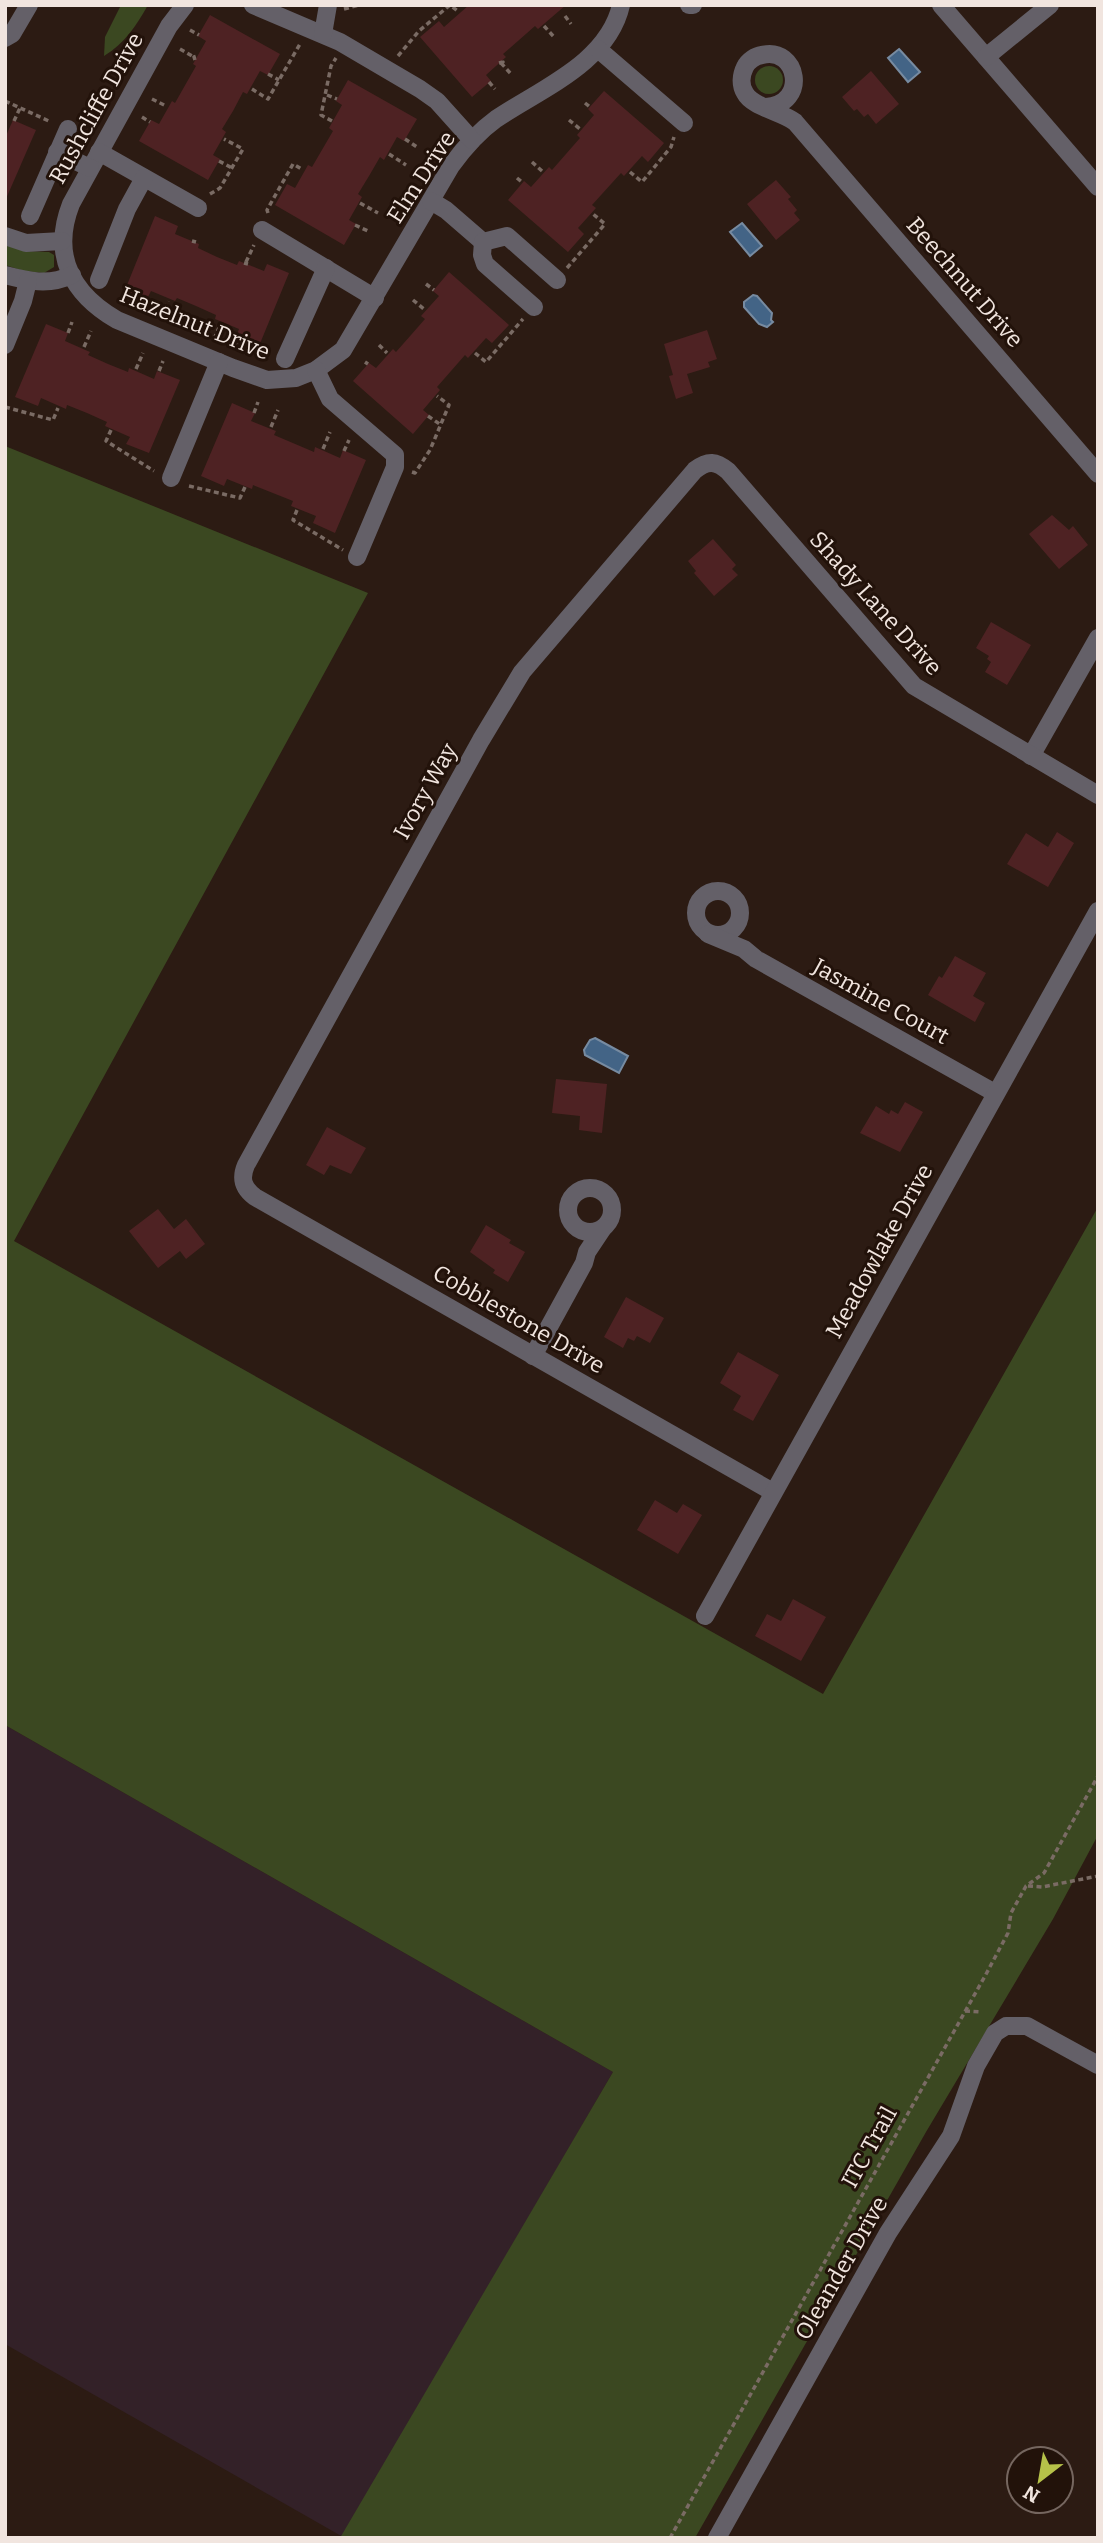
<svg xmlns="http://www.w3.org/2000/svg" width="1103" height="2543" viewBox="0 0 1103 2543" font-family="Bitter,serif">
<style>
.education{fill:#332128}
.green{fill:#3b4821}
.water{fill:#436486;stroke:#778ba1;stroke-width:2}
.building{fill:#4e2223}
.lines{fill:none;stroke-linecap:round;stroke-linejoin:round}
.path{stroke:#7a6b64;stroke-width:3.5;stroke-dasharray:5 3.5;stroke-linecap:butt}
.minor{stroke:#646068;stroke-width:18}
.labels{text-anchor:middle;stroke-width:6;stroke-linejoin:round;paint-order:stroke}
.street-label{font-size:23px;fill:#f1e5df;stroke:#22120a}
</style>
<rect width="100%" height="100%" fill="#2c1b13"/>
<path class="education" d="M5,1725L613,2072L343,2537L5,2344Z"/>
<g class="green">
<path d="M121,5H148C136,26 125,43 104,56L105,37Z"/>
<circle cx="769" cy="80" r="14"/>
<path d="M5,244L24,251L49,252L54,255V267L44,273L24,271L5,265Z"/>
<path d="M5,446L368,593L14,1241L823,1694L1098,1207V1835L1053,1919L926,2132L695,2538H340L613,2072L5,1725Z"/>
</g>
<g class="water">
<path d="M899,49L920,72L908,82L888,58Z"/>
<path d="M742,223L762,246L750,256L730,232Z"/>
<path d="M753,295L757,296L772,313L771,320L773,322L767,327L759,324L744,307V302Z"/>
<path d="M595,1038L628,1056L619,1073L585,1055L584,1050L590,1040Z"/>
</g>
<g class="building">
<path d="M469,5H566L538,29L535,26L503,54L506,57L486,75L491,81L472,97L420,37L439,21L444,27Z"/>
<path d="M210,15L280,54L268,75L260,71L247,94L243,92L233,111L222,129L226,132L213,155L220,159L208,180L139,141L151,120L159,124L172,101L175,103L196,66L193,64L206,41L198,36Z"/>
<path d="M871,71L899,104L876,124L868,114L864,117L857,109L854,111L842,97Z"/>
<path d="M348,80L417,119L404,141L397,137L384,160L380,157L369,176L358,194L362,197L349,220L356,224L344,245L275,205L287,184L295,188L308,165L312,167L333,131L329,128L342,105L336,101Z"/>
<path d="M604,91L664,143L648,162L642,156L624,176L621,173L592,205L596,208L578,228L584,234L568,252L508,200L524,181L531,187L549,167L552,170L580,138L577,135L594,115L588,109Z"/>
<path d="M13,120L36,130L5,201V138Z"/>
<path d="M776,180L791,197L788,199L797,210L794,213L800,220L776,240L747,204Z"/>
<path d="M155,216L178,226L175,234L199,244L198,248L217,257L237,265L239,261L264,271L267,264L289,273L259,346L236,337L239,329L215,319L216,315L196,306L177,298L175,301L151,291L147,299L125,290Z"/>
<path d="M449,272L509,325L492,343L486,338L468,358L465,355L437,387L440,390L423,410L429,415L413,434L353,381L369,363L376,368L393,349L396,352L411,335L425,319L421,316L439,296L433,291Z"/>
<path d="M46,324L68,333L65,341L90,352L88,355L108,364L128,372L129,368L154,379L157,371L180,380L149,453L126,444L130,437L105,426L107,422L87,413L67,405L66,409L41,398L38,406L15,397Z"/>
<path d="M707,330L717,359L708,362L710,367L687,374L693,393L676,399L669,376L673,375L664,344Z"/>
<path d="M232,403L255,413L251,421L276,431L274,435L314,452L315,447L340,458L343,450L366,460L335,533L313,523L316,516L291,506L293,501L253,485L252,489L227,479L224,486L201,476Z"/>
<path d="M1052,515L1069,530L1073,526L1088,545L1059,569L1029,534Z"/>
<path d="M713,539L736,565L732,569L738,575L714,596L694,573L696,571L688,561Z"/>
<path d="M991,622L1031,645L1007,685L985,672L991,662L987,659L989,656L976,648Z"/>
<path d="M1057,832L1074,843L1048,887L1007,864L1026,833L1048,847Z"/>
<path d="M955,956L986,973L973,996L985,1003L975,1022L928,995L939,976L942,978Z"/>
<path d="M556,1079L607,1084L602,1133L579,1130L580,1116L552,1113Z"/>
<path d="M905,1102L923,1112L900,1152L860,1133L876,1106L889,1114L891,1110L898,1114Z"/>
<path d="M327,1127L366,1148L351,1174L330,1165L324,1175L306,1165Z"/>
<path d="M158,1209L174,1229L186,1219L205,1244L186,1259L180,1251L158,1268L129,1231Z"/>
<path d="M486,1225L511,1240L509,1243L525,1252L508,1282L493,1273L495,1270L470,1252Z"/>
<path d="M626,1297L664,1318L650,1343L637,1336L634,1341L628,1338L623,1348L604,1337Z"/>
<path d="M738,1352L779,1375L753,1421L733,1410L741,1396L720,1383Z"/>
<path d="M655,1500L677,1513L683,1504L702,1515L678,1554L637,1530Z"/>
<path d="M793,1599L826,1617L801,1661L755,1636L767,1614L781,1621Z"/>
</g>
<g class="lines">
<g class="path">
<path d="M344,9L359,5"/>
<path d="M565,16L571,24"/>
<path d="M544,26L555,38"/>
<path d="M190,30L199,35"/>
<path d="M180,49L194,57"/>
<path d="M398,56L419,31L450,5L459,12"/>
<path d="M195,60L194,57L197,56"/>
<path d="M499,63L503,62L501,60"/>
<path d="M501,63L512,75"/>
<path d="M268,74L279,80"/>
<path d="M489,82L495,89"/>
<path d="M252,89L268,99L300,44"/>
<path d="M327,95L337,99"/>
<path d="M152,99L166,106"/>
<path d="M5,101L51,122"/>
<path d="M585,103L590,107"/>
<path d="M142,117L150,122"/>
<path d="M569,120L580,129"/>
<path d="M14,121L20,108"/>
<path d="M332,121L321,115L331,66L336,58"/>
<path d="M405,139L417,147"/>
<path d="M389,154L406,165"/>
<path d="M219,161L232,168"/>
<path d="M532,162L542,171"/>
<path d="M630,172L642,182L671,147L674,137"/>
<path d="M517,178L523,183"/>
<path d="M210,194L220,188L243,149L224,139"/>
<path d="M360,203L378,213"/>
<path d="M268,213L267,210L293,164L303,170"/>
<path d="M355,225L368,231"/>
<path d="M192,241L196,242"/>
<path d="M246,262L254,245"/>
<path d="M244,263L248,264"/>
<path d="M567,268L605,224L593,214"/>
<path d="M426,284L434,290"/>
<path d="M413,300L425,310"/>
<path d="M141,308L145,298"/>
<path d="M162,317L168,301"/>
<path d="M68,333L72,322"/>
<path d="M214,339L221,323"/>
<path d="M379,345L387,353"/>
<path d="M84,347L91,331"/>
<path d="M234,347L238,337"/>
<path d="M475,353L486,362L523,319"/>
<path d="M365,362L368,364"/>
<path d="M136,369L143,353"/>
<path d="M159,371L163,361"/>
<path d="M5,407L53,420L58,408"/>
<path d="M254,413L258,402"/>
<path d="M428,416L441,425"/>
<path d="M271,427L278,410"/>
<path d="M111,430L106,441L154,471"/>
<path d="M323,449L330,432"/>
<path d="M344,451L349,440"/>
<path d="M412,472L415,473L430,450L449,405L437,396"/>
<path d="M189,486L240,498L245,487"/>
<path d="M297,510L293,520L343,550"/>
<path d="M1028,1886L1042,1887L1098,1876"/>
<path d="M965,2011L982,2012"/>
<path d="M670,2538L985,1976L1008,1933L1011,1913L1026,1886L1044,1873L1098,1776"/>
</g>
<g class="minor">
<path d="M185,5L169,26L71,204C51,255 72,294 117,320L233,368L267,380L296,378L316,370L343,350L451,166C464,148 478,132 496,119C540,89 608,63 621,5"/>
<path d="M253,5L340,42L420,89L437,101L472,140"/>
<path d="M689,5H693"/>
<path d="M941,5L1098,187"/>
<path d="M323,34L328,5"/>
<path d="M5,38L12,34L29,5"/>
<path d="M598,49L684,123"/>
<path d="M986,57L1050,5"/>
<path d="M766,107C809,104 798,46 762,55C755,56 748,61 745,67C741,75 740,85 745,93C752,107 782,112 795,122L1098,474"/>
<path d="M57,152L90,168"/>
<path d="M99,152L198,208"/>
<path d="M431,201L446,210L483,242"/>
<path d="M30,216L68,129"/>
<path d="M262,230L375,298"/>
<path d="M5,236L26,243L62,241"/>
<path d="M5,275C28,281 49,286 72,275"/>
<path d="M99,280L127,209L144,178"/>
<path d="M534,307L485,264L482,255L483,242L507,236L557,280"/>
<path d="M5,345L23,301L28,281"/>
<path d="M285,359L326,268"/>
<path d="M316,370L330,399L395,455V467L357,557"/>
<path d="M171,478L219,362"/>
<path d="M1031,756L1098,638"/>
<circle cx="718" cy="913" r="22"/>
<path d="M708,934L744,949L756,959L995,1093"/>
<circle cx="590" cy="1210" r="22"/>
<path d="M533,1356L584,1263L587,1252L603,1228"/>
<path d="M773,1492L255,1197C243,1188 240,1179 246,1165L481,740L522,672L695,470C708,460 716,461 728,471L914,686L1098,795"/>
<path d="M705,1616L1098,911"/>
<path d="M717,2538L888,2233L951,2136L976,2066L995,2033L1006,2026H1027L1098,2065"/>
</g>
</g>
<g class="labels">
<g class="street-label">
<text transform="translate(96 108) rotate(-61)" y="8">Rushcliffe Drive</text>
<text transform="translate(421 177) rotate(-57)" y="8">Elm Drive</text>
<text transform="translate(965 282) rotate(49)" y="8">Beechnut Drive</text>
<text transform="translate(195 323) rotate(22)" y="8">Hazelnut Drive</text>
<text transform="translate(876 603) rotate(48)" y="8">Shady Lane Drive</text>
<text transform="translate(425 791) rotate(-61)" y="8">Ivory Way</text>
<text transform="translate(881 1001) rotate(29)" y="8">Jasmine Court</text>
<text transform="translate(879 1251) rotate(-61)" y="8">Meadowlake Drive</text>
<text transform="translate(519 1319) rotate(30)" y="8">Cobblestone Drive</text>
<text transform="translate(869 2147) rotate(-61)" y="8">ITC Trail</text>
<text transform="translate(841 2268) rotate(-60)" y="8">Oleander Drive</text>
</g>
</g>
<rect width="1103" height="2543" fill="none" stroke="#f1e5df" stroke-width="14"/>
<g transform="translate(1040 2480) rotate(211)"><circle r="33" fill="#22120a" stroke="#75665f" stroke-width="2"/>
<path d="M0-5L12 26L0 18L-12 26Z" fill="#b6c149"/>
<text y="-10" font-size="19" font-weight="bold" text-anchor="middle" fill="#f1e5df">N</text>
</g>
</svg>
